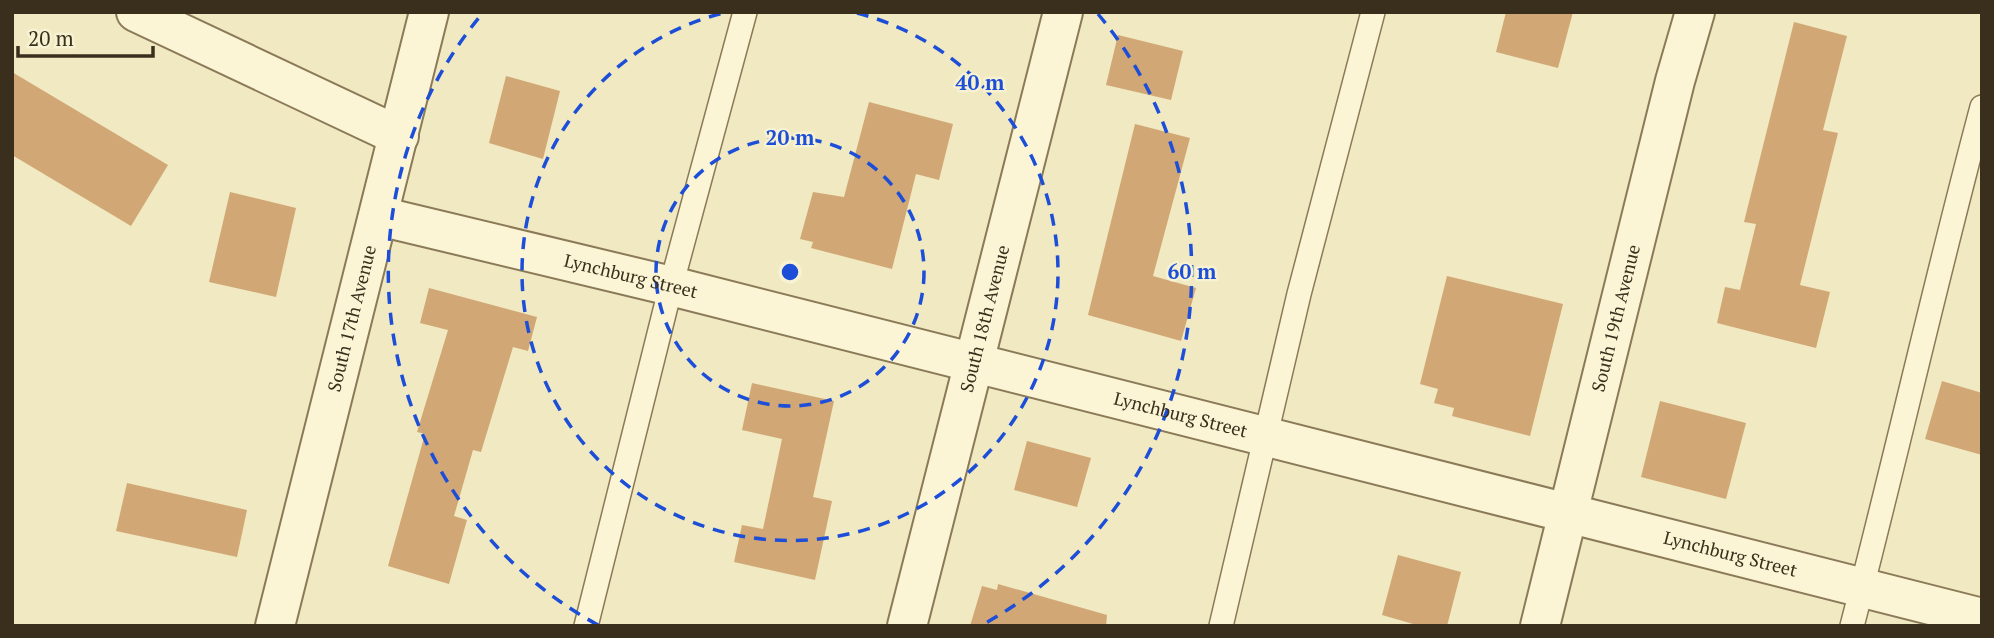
<svg xmlns="http://www.w3.org/2000/svg" width="1994" height="638" viewBox="0 0 1994 638" font-family="'PT Serif',serif">
<style>
.building{fill:#d1a875}
.lines{fill:none;stroke-linecap:round;stroke-linejoin:round}
.service-casing{stroke:#8b7a58;stroke-width:26}
.minor-casing{stroke:#8b7a58;stroke-width:42}
.tertiary-casing{stroke:#8b7a58;stroke-width:42}
.service{stroke:#fbf5d5;stroke-width:23}
.minor{stroke:#fbf5d5;stroke-width:38}
.tertiary{stroke:#fbf5d5;stroke-width:38}
.ring{fill:none;stroke:#1d4ed8;stroke-width:3.5;stroke-dasharray:12 9}
.labels{text-anchor:middle;stroke-width:5;stroke-linejoin:round;paint-order:stroke}
.street-label{font-size:18px;fill:#3a2f1d;stroke:#f7f2d1}
.centre{fill:#1d4ed8;stroke:#f7f2d1;stroke-width:3.5}
.ring-label{font-size:21px;text-anchor:middle;font-weight:bold;fill:#1d4ed8;stroke:#f7f2d1;stroke-width:5;stroke-linejoin:round;paint-order:stroke}
</style>
<rect width="100%" height="100%" fill="#f0e9c1"/>
<g class="building">
<path d="M1506,12H1573L1558,68L1496,52Z"/>
<path d="M1794,22L1847,36L1823,130L1838,133L1800,285L1830,292L1816,348L1717,323L1725,287L1740,290L1756,224L1744,222Z"/>
<path d="M1118,35L1183,51L1171,100L1106,85Z"/>
<path d="M12,72L168,165L131,226L12,155Z"/>
<path d="M506,76L560,91L543,159L489,143Z"/>
<path d="M869,102L953,124L939,180L916,174L892,269L811,248L813,242L800,239L813,192L844,197Z"/>
<path d="M1135,124L1190,138L1153,276L1196,288L1181,341L1088,315Z"/>
<path d="M230,192L296,208L276,297L209,282Z"/>
<path d="M1447,276L1563,304L1530,436L1452,416L1454,408L1434,403L1438,389L1420,384Z"/>
<path d="M429,288L537,317L528,351L513,347L481,452L473,450L454,516L467,520L449,584L388,566L425,434L417,432L448,330L420,323Z"/>
<path d="M1942,381L1982,393V455L1925,439Z"/>
<path d="M752,383L834,401L813,497L832,501L815,580L734,562L742,525L763,529L782,439L742,430Z"/>
<path d="M1660,401L1746,423L1726,499L1641,477Z"/>
<path d="M1027,441L1091,458L1077,507L1014,490Z"/>
<path d="M127,483L247,510L237,557L116,531Z"/>
<path d="M1398,555L1461,572L1447,626H1420L1382,615Z"/>
<path d="M998,584L1107,615L1106,626H970L982,586L997,590Z"/>
</g>
<g class="lines">
<defs>
<g id="service">
<path d="M586,626L671,286L745,12"/>
<path d="M1221,626L1299,294L1373,12"/>
<path d="M1852,626C1897,453 1936,279 1982,107"/>
</g>
<g id="minor">
<path d="M136,12L399,136"/>
<path id="s1" d="M379,216L671,286L1982,618"/>
<path id="s2" d="M907,626L1063,12"/>
<path id="s3" d="M1540,626L1675,81L1695,12"/>
</g>
<g id="tertiary">
<path id="s4" d="M275,626L429,12"/>
</g>
</defs>
<use href="#service" class="service-casing"/>
<use href="#minor" class="minor-casing"/>
<use href="#tertiary" class="tertiary-casing"/>
<use href="#service" class="service"/>
<use href="#minor" class="minor"/>
<use href="#tertiary" class="tertiary"/>
</g>
<g class="ring">
<circle cx="790" cy="272" r="134"/>
<path d="M857 13A268 268 0 1 1 723 13"/>
<path d="M598 625A402 402 0 0 1 482 14M1098 14A402 402 0 0 1 982 625"/>
</g>
<g class="labels">
<g class="street-label">
<text dy="6" stroke="none"><textPath href="#s1" startOffset="259">Lynchburg Street</textPath></text>
<text dy="6" stroke="none"><textPath href="#s4" startOffset="317">South 17th Avenue</textPath></text>
<text dy="6" stroke="none"><textPath href="#s2" startOffset="317">South 18th Avenue</textPath></text>
<text dy="6" stroke="none"><textPath href="#s3" startOffset="317">South 19th Avenue</textPath></text>
<text dy="6" stroke="none"><textPath href="#s1" startOffset="826">Lynchburg Street</textPath></text>
<text dy="6" stroke="none"><textPath href="#s1" startOffset="1393">Lynchburg Street</textPath></text>
</g>
</g>
<circle cx="790" cy="272" r="10" class="centre"/>
<g class="ring-label">
<text x="980" y="90">40 m</text>
<text x="790" y="145">20 m</text>
<text x="1192" y="279">60 m</text>
</g>
<rect width="1994" height="638" fill="none" stroke="#3a2f1d" stroke-width="28"/>
<path d="M18 46v10h135v-10" fill="none" stroke="#3a2f1d" stroke-width="3.5"/>
<text x="28" y="46" font-size="21" fill="#3a2f1d" stroke="#f7f2d1" stroke-width="5" paint-order="stroke">20 m</text>
</svg>
